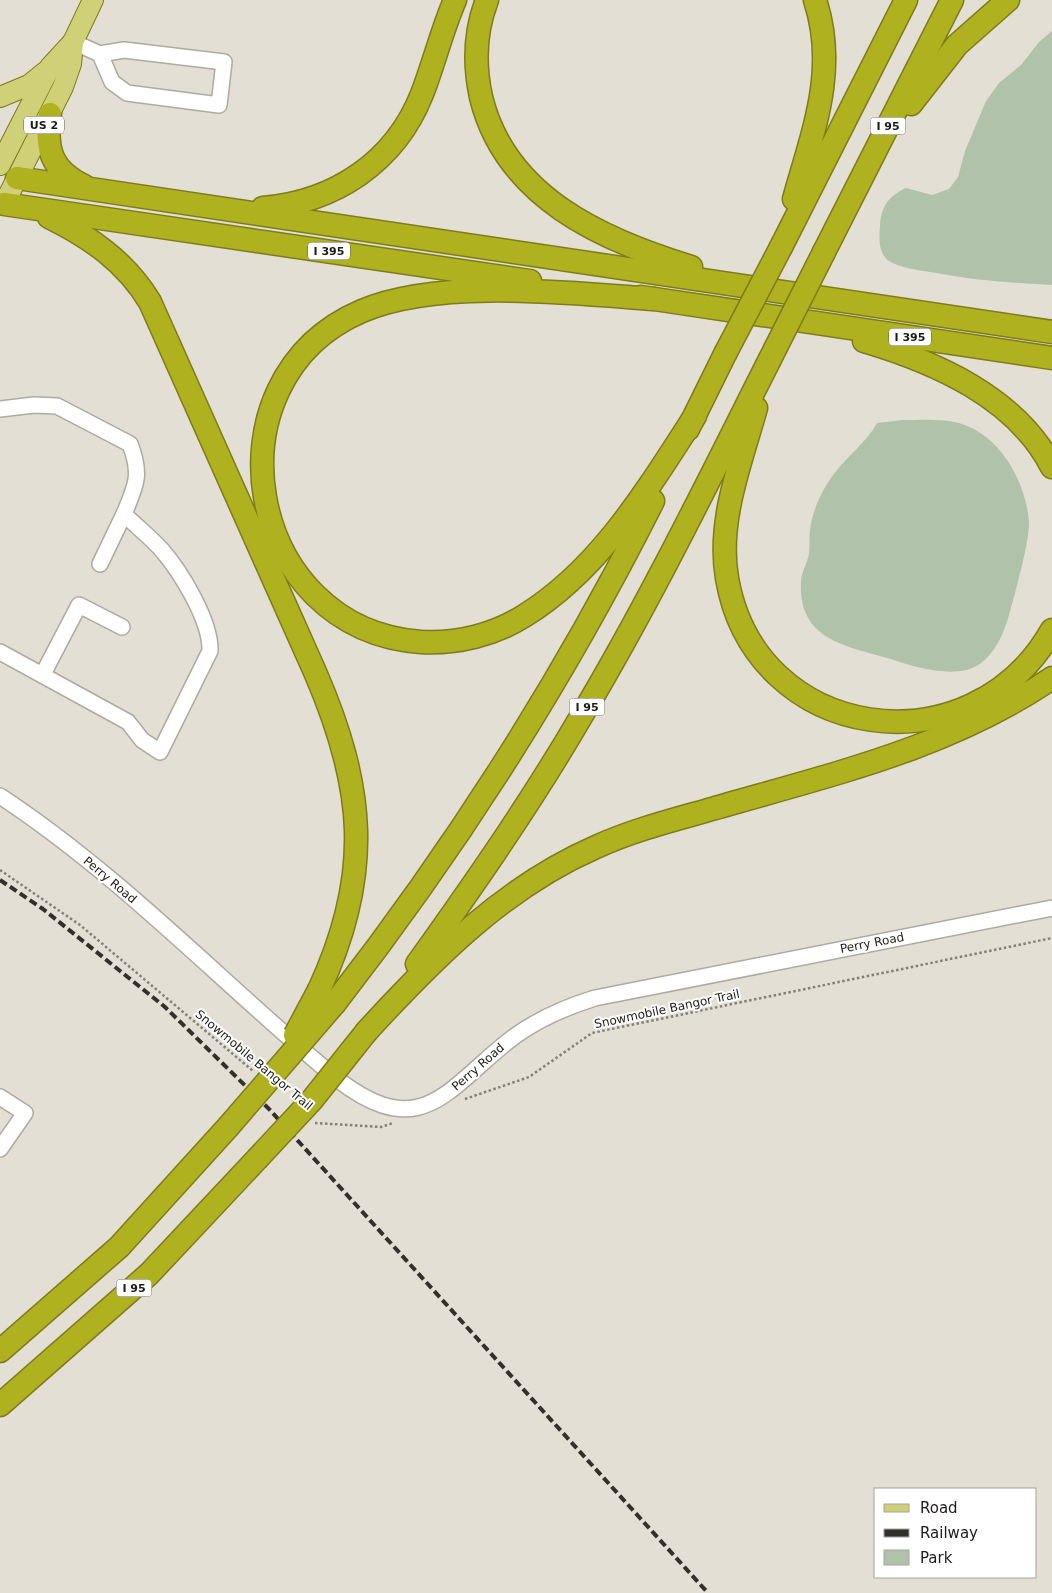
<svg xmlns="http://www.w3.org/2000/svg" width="1052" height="1593" viewBox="0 0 1052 1593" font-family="'DejaVu Sans',sans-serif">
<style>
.green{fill:#b1c2ab}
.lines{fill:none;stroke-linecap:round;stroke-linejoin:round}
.minor-casing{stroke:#aeaaa0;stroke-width:18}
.major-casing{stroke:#7d7c1c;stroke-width:22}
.highway-casing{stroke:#7d7c1c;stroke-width:25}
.path{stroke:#827f78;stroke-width:2.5;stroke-dasharray:2.5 2.5;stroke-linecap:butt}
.minor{stroke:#fff;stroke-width:15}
.major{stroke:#d0d078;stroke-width:20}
.highway{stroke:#b0b11e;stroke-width:22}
.rail{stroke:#32302b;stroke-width:4;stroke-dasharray:8 4;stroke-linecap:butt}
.highway-bridge-casing{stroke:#7d7c1c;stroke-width:25;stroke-linecap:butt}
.highway-bridge{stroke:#b0b11e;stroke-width:22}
.labels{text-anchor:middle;stroke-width:4;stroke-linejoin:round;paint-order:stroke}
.shield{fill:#fff;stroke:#615f5d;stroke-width:1}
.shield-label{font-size:11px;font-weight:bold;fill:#1d1b17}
.street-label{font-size:12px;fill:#1d1b17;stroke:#fff}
</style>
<rect width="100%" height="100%" fill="#e3dfd5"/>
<g class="green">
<path d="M1052,31V285C1011,283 971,280 930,272C917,270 901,268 889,261C878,253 879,238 880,226C881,206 889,196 906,188L932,195L949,189L958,177L965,151L986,101L999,83L1021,65L1039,42Z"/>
<path d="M902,420C921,420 944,418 962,424C1002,437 1026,483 1029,522C1029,541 1020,574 1015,593C1008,618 1003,646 981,663C960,680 917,668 894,660C849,646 798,642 801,582C801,572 808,562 809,553C810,545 809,537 810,530C812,511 822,490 833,475C847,456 866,443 877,423Z"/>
</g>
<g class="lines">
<defs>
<g id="minor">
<path d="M73,42L100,54L124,50L224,62L219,105L127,93L112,82L100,54"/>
<path d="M0,409L34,405L57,406L130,444C142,475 136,485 124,514C136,526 150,537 161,549C181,572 211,621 210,651L160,752L142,740L128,722L0,652"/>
<path d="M100,564L124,514"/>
<path d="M43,674L79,605L122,627"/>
<path d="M0,796C123,877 225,986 337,1079C424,1146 448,1086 515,1036C540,1018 566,1007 595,998L1052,908"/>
<path d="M0,1097L25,1113L0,1149"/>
</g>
<g id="major">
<path d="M0,97L29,85L45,72"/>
<path d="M0,165L50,67L73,42"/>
<path d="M0,204H4L63,87L71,64L73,42L93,0"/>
</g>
<g id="highway">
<path d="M487,0C475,31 474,65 481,97C505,197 602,240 691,267"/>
<path d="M911,104L957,45L1008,0"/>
<path d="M50,114C45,149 51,170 84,186"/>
<path d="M17,178L1052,332"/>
<path d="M794,199C813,131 838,70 815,0"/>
<path d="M4,204L530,281"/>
<path d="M263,208C335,202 395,162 422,94C434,63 442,30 455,0"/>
<path d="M49,217C90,237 126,262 150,302L315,672C365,787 373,874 319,990"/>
<path d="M781,247L906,0"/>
<path d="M824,252L952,0"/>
<path d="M641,297L1052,358"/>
<path d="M654,299C572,293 438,278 362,311C201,380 245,630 421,642C457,644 494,635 524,616C600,569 647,490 695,416"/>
<path d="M864,341C935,362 1016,397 1052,467"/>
<path d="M756,408C741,462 717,521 727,578C755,743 971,773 1052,630"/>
<path d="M688,429L725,354"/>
<path d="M417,964C475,883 532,801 582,715C650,601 709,480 769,361"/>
<path d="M335,1003C458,845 563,680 653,501"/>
<path d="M367,1031C434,958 504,887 596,847C633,830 673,820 712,809C829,775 950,748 1052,678"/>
<path d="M0,1351L119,1247L228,1127"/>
<path d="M0,1405L149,1274L257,1159"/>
</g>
</defs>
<use href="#minor" class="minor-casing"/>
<use href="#major" class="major-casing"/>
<use href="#highway" class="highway-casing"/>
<g class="path">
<path d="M0,870L80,925L253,1071"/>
<path d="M465,1099L529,1077L592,1033L1052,938"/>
<path d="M315,1123L381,1127L393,1123"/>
</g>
<use href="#minor" class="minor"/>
<use href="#major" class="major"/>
<use href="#highway" class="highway"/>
<path class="rail" d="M0,880L43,909L165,1007L270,1110L708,1593"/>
<defs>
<g id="highway-bridge">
<path d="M725,354L781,247"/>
<path d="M769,361L824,252"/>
<path d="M295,1035L319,990"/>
<path d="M228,1127L335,1003"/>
<path d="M257,1159L312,1100L367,1031"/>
</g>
</defs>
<use href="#highway-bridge" class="highway-bridge-casing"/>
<use href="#highway-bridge" class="highway-bridge"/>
</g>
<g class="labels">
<g class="shield">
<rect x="24" y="116.5" width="40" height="17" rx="4"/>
<rect x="870.5" y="117.5" width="35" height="17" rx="4"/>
<rect x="308" y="242.5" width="42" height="17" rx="4"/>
<rect x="889" y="328.5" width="42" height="17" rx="4"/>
<rect x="569.5" y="698.5" width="35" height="17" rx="4"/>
<rect x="116.5" y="1279.5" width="35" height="17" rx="4"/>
</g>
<g class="shield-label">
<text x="44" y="129">US 2</text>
<text x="888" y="130">I 95</text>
<text x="329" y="255">I 395</text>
<text x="910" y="341">I 395</text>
<text x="587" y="711">I 95</text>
<text x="134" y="1292">I 95</text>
</g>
<g class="street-label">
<text transform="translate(110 880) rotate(40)" y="4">Perry Road</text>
<text transform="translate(872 943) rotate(-11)" y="4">Perry Road</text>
<text transform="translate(667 1009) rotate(-12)" y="4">Snowmobile Bangor Trail</text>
<text transform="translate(254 1060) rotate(40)" y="4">Snowmobile Bangor Trail</text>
<text transform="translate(478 1067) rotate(-41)" y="4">Perry Road</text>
</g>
</g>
<rect x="874" y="1488" width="162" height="90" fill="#ffffff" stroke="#a5a4a2"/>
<rect x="884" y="1504" width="25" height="8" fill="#d0d078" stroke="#a5a4a2"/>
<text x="920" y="1513" font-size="15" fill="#1d1b17">Road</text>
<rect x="884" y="1529" width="25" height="8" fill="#32302b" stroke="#a5a4a2"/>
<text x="920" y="1538" font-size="15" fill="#1d1b17">Railway</text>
<rect x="884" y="1550" width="25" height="15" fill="#b1c2ab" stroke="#a5a4a2"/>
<text x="920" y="1563" font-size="15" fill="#1d1b17">Park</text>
</svg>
